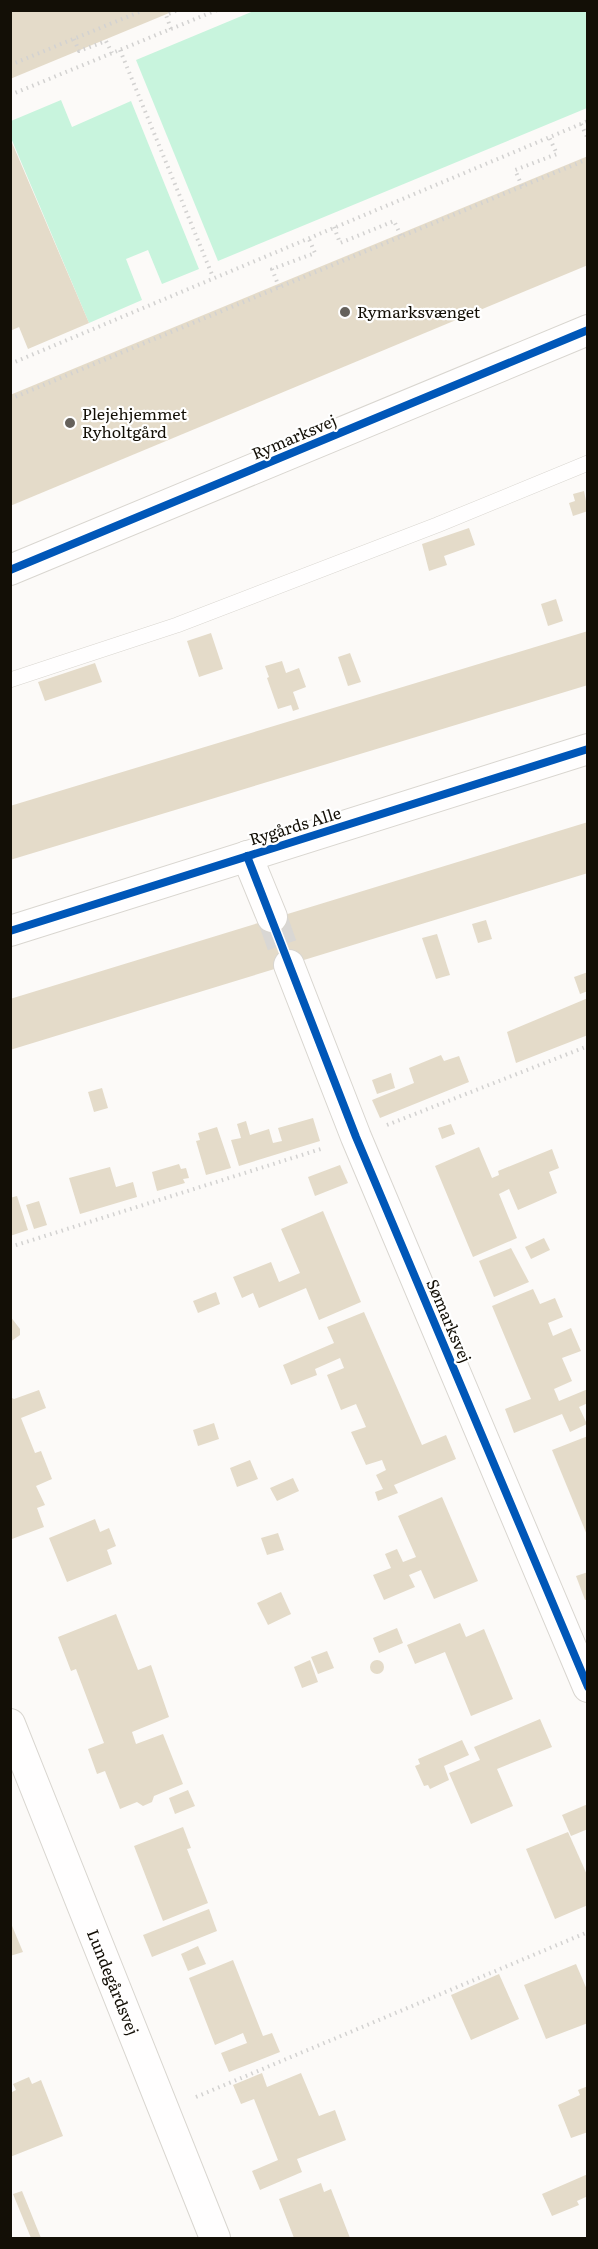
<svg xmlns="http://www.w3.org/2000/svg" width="598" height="2249" viewBox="0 0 598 2249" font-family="Literata,serif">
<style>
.green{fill:#c8f4dd}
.building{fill:#e4dbc9}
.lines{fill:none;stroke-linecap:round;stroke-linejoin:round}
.street-tunnel{stroke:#d9d7d4;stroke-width:30;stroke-dasharray:30 15;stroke-linecap:butt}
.lane-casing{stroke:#d9d6d0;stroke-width:16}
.street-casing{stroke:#d9d6d0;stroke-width:32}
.path{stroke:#d3d2d1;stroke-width:4;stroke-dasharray:1.5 4.5;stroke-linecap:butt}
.lane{stroke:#fffefe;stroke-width:15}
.street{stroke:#fffefe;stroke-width:30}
.cycleway-casing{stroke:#fff;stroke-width:11}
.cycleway{stroke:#0057b8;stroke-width:8}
.poi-dot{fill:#65615b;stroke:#fff;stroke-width:2}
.labels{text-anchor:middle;stroke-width:4.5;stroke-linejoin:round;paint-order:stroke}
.poi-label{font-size:16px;fill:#130f06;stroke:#fff;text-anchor:start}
.street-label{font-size:16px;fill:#130f06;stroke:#fff}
</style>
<rect width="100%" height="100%" fill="#fcfaf8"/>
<g class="green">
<path d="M256,10L587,11V108L218,261L136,60Z"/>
<path d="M61,100L72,127L131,101L199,269L162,284L148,250L126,259L142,300L89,323L11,138V121Z"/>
</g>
<g class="building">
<path d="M10,10H174V11L10,79Z"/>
<path d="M10,138L89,323L28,349L19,327L10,331Z"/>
<path d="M588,156V265L10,506V395Z"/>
<path d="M584,491L588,511L573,516L569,503L575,501L573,494Z"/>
<path d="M469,528L475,545L444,556L447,565L429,571L422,544Z"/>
<path d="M556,599L563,621L548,626L541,604Z"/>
<path d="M588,631V685L10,860V806Z"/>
<path d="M211,633L223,669L199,677L187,641Z"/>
<path d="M350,653L361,682L348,686L338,657Z"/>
<path d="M282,661L286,673L299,668L306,687L293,692L299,709L293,711L291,705L278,709L267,678L269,677L265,666Z"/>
<path d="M95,663L102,682L45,701L38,682Z"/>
<path d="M588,822V873L10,1050V999Z"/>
<path d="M486,920L492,939L478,943L472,924Z"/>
<path d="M437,934L450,975L436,979L422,938Z"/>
<path d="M588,972V991L580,994L574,977Z"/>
<path d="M588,998V1035L516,1063L507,1032Z"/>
<path d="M441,1055L444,1061L459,1056L469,1082L380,1118L372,1100L414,1083L409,1068Z"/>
<path d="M391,1073L395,1088L377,1094L372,1080Z"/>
<path d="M102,1088L108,1108L94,1112L88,1092Z"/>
<path d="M313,1118L320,1141L239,1166L231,1140L241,1138L237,1124L246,1121L250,1135L269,1129L273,1143L282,1141L278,1128Z"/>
<path d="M451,1124L455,1134L442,1139L438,1128Z"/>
<path d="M217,1127L231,1168L206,1175L196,1141L200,1140L198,1133Z"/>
<path d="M479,1147L492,1178L499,1175L498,1171L552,1149L559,1168L549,1172L557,1193L518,1210L509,1189L499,1194L517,1238L473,1257L435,1166Z"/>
<path d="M179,1164L181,1169L186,1168L189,1178L183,1179L185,1183L157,1191L152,1172Z"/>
<path d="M340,1165L348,1183L315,1196L308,1177Z"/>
<path d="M110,1167L116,1187L133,1182L137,1197L80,1214L69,1178Z"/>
<path d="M17,1196L28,1230L10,1236V1198Z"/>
<path d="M39,1201L47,1225L34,1229L26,1205Z"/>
<path d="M323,1211L361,1302L319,1320L306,1288L259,1308L253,1293L242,1298L233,1277L271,1262L279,1282L300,1273L281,1229Z"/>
<path d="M544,1238L550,1250L531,1259L525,1247Z"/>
<path d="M511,1248L529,1282L494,1297L479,1261Z"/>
<path d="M533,1289L540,1304L555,1298L563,1317L548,1323L553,1336L571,1328L581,1351L562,1358L572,1381L554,1389L559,1401L588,1389V1403L579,1407L587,1424L570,1432L562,1414L514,1433L505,1409L531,1399L492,1306Z"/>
<path d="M216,1292L220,1304L198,1313L193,1301Z"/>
<path d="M364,1312L422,1445L446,1435L456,1459L394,1485L398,1493L378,1501L375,1492L383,1489L376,1475L386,1470L382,1460L366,1465L351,1432L366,1427L356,1404L341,1410L327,1375L344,1368L340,1358L315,1369L317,1375L291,1385L283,1365L334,1343L327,1327Z"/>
<path d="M10,1316L20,1329V1335L10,1342Z"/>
<path d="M39,1390L46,1408L21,1418L35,1453L41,1451L52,1479L36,1486L45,1505L37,1508L44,1527L12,1539L10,1397L14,1399Z"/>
<path d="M214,1423L219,1439L198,1446L193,1430Z"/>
<path d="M588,1436V1535H587L552,1450Z"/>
<path d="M250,1460L258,1479L237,1487L230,1468Z"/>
<path d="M293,1478L299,1491L277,1501L270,1488Z"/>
<path d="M442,1497L478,1581L434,1599L421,1570L409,1575L415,1587L384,1600L373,1575L391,1568L385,1554L397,1549L403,1562L416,1557L398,1516Z"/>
<path d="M95,1519L100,1532L109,1528L116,1546L107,1550L112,1564L67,1582L49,1538Z"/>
<path d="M278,1533L284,1550L267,1555L261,1538Z"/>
<path d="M588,1572V1599L585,1600L576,1576Z"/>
<path d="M281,1592L291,1614L268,1625L257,1603Z"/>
<path d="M116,1614L138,1670L151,1665L169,1717L132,1732L136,1744L163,1734L183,1784L154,1796L152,1802L143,1806L137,1802L120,1809L105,1771L97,1774L88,1749L104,1743L76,1669L71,1671L58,1637Z"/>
<path d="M460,1623L466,1637L484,1629L513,1699L471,1716L445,1652L415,1664L407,1645Z"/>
<path d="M397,1628L403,1643L379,1653L373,1638Z"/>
<path d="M327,1651L334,1668L318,1674L311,1657Z"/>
<circle cx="377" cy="1667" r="7"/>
<path d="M310,1660L318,1682L302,1688L294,1667Z"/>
<path d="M540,1719L552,1747L497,1769L513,1806L471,1824L449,1773L480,1760L474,1747Z"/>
<path d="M462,1740L469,1755L444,1766L449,1780L430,1789L428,1785L424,1786L415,1766L420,1764L418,1759Z"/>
<path d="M188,1790L195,1806L175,1814L169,1798Z"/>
<path d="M588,1804V1829L571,1836L562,1815Z"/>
<path d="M183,1827L191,1848L187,1849L208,1903L163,1921L134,1846Z"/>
<path d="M568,1832L588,1877V1905L555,1919L526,1849Z"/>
<path d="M209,1909L217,1931L152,1957L143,1935Z"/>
<path d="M10,1921L23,1952L10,1956Z"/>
<path d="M198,1946L206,1964L188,1971L181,1954Z"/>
<path d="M233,1960L263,2036L272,2033L280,2052L229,2072L221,2053L247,2043L243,2033L215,2045L189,1978Z"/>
<path d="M576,1964L588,1992V2023L546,2039L524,1985Z"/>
<path d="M499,1974L519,2019L471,2040L451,1995Z"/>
<path d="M262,2073L267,2087L301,2073L319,2116L335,2110L346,2140L297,2159L302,2172L260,2190L252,2171L278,2160L254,2099L241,2104L233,2085Z"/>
<path d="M29,2077L32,2084L41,2080L63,2136L10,2157V2093L16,2090L13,2084Z"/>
<path d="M588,2086V2132L571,2138L558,2105L580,2095L578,2090Z"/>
<path d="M588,2174V2196L577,2201L579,2205L552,2216L542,2194Z"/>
<path d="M321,2183L324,2192L331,2189L350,2238H294L279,2199Z"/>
<path d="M22,2191L41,2238H31L13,2194Z"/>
</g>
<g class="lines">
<path class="street-tunnel" d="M272,917L289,965"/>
<defs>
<path id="lane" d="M10,680L177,625L437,525L588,463"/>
<g id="street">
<path d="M10,570L588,330"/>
<path d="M247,856L272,917"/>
<path d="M10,931L588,749"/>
<path d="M289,965L356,1137L588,1687"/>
<path id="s1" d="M10,1724L215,2238"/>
</g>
</defs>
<use href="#lane" class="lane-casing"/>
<use href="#street" class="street-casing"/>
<g class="path">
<path d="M171,29L166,15L178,10"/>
<path d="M74,39L79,51L106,41L112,53"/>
<path d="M120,50L213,277"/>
<path d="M10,65L144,10"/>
<path d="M10,95L217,10"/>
<path d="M581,124L588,139"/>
<path d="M522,186L515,170L557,154L549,137"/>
<path d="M334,227L340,243L394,221L401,236"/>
<path d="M279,287L272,269L315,253L308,237"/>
<path d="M10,364L588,121"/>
<path d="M10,399L588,159"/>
<path d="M387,1125L588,1046"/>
<path d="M10,1247L324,1148"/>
<path d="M196,2097L588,1932"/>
</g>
<use href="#lane" class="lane"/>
<use href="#street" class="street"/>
<defs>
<g id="cycleway">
<path d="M10,570L588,330"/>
<path d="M247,856L356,1137L588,1687"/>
<path d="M10,931L588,749"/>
</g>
</defs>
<use href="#cycleway" class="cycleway-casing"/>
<use href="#cycleway" class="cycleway"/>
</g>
<g class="poi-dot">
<circle cx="345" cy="312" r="6"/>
<circle cx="70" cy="423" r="6"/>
</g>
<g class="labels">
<g class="poi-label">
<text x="357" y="318">Rymarksvænget</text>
<text x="82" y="420">Plejehjemmet<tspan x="82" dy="18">Ryholtgård</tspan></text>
</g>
<g class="street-label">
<text transform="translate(294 437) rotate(-23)" y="6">Rymarksvej</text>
<text transform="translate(295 826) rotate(-17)" y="6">Rygårds Alle</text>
<text transform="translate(449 1321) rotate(67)" y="6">Sømarksvej</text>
<text dy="6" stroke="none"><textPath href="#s1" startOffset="278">Lundegårdsvej</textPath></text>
</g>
</g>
<rect width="598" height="2249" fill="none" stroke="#130f06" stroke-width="24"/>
</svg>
